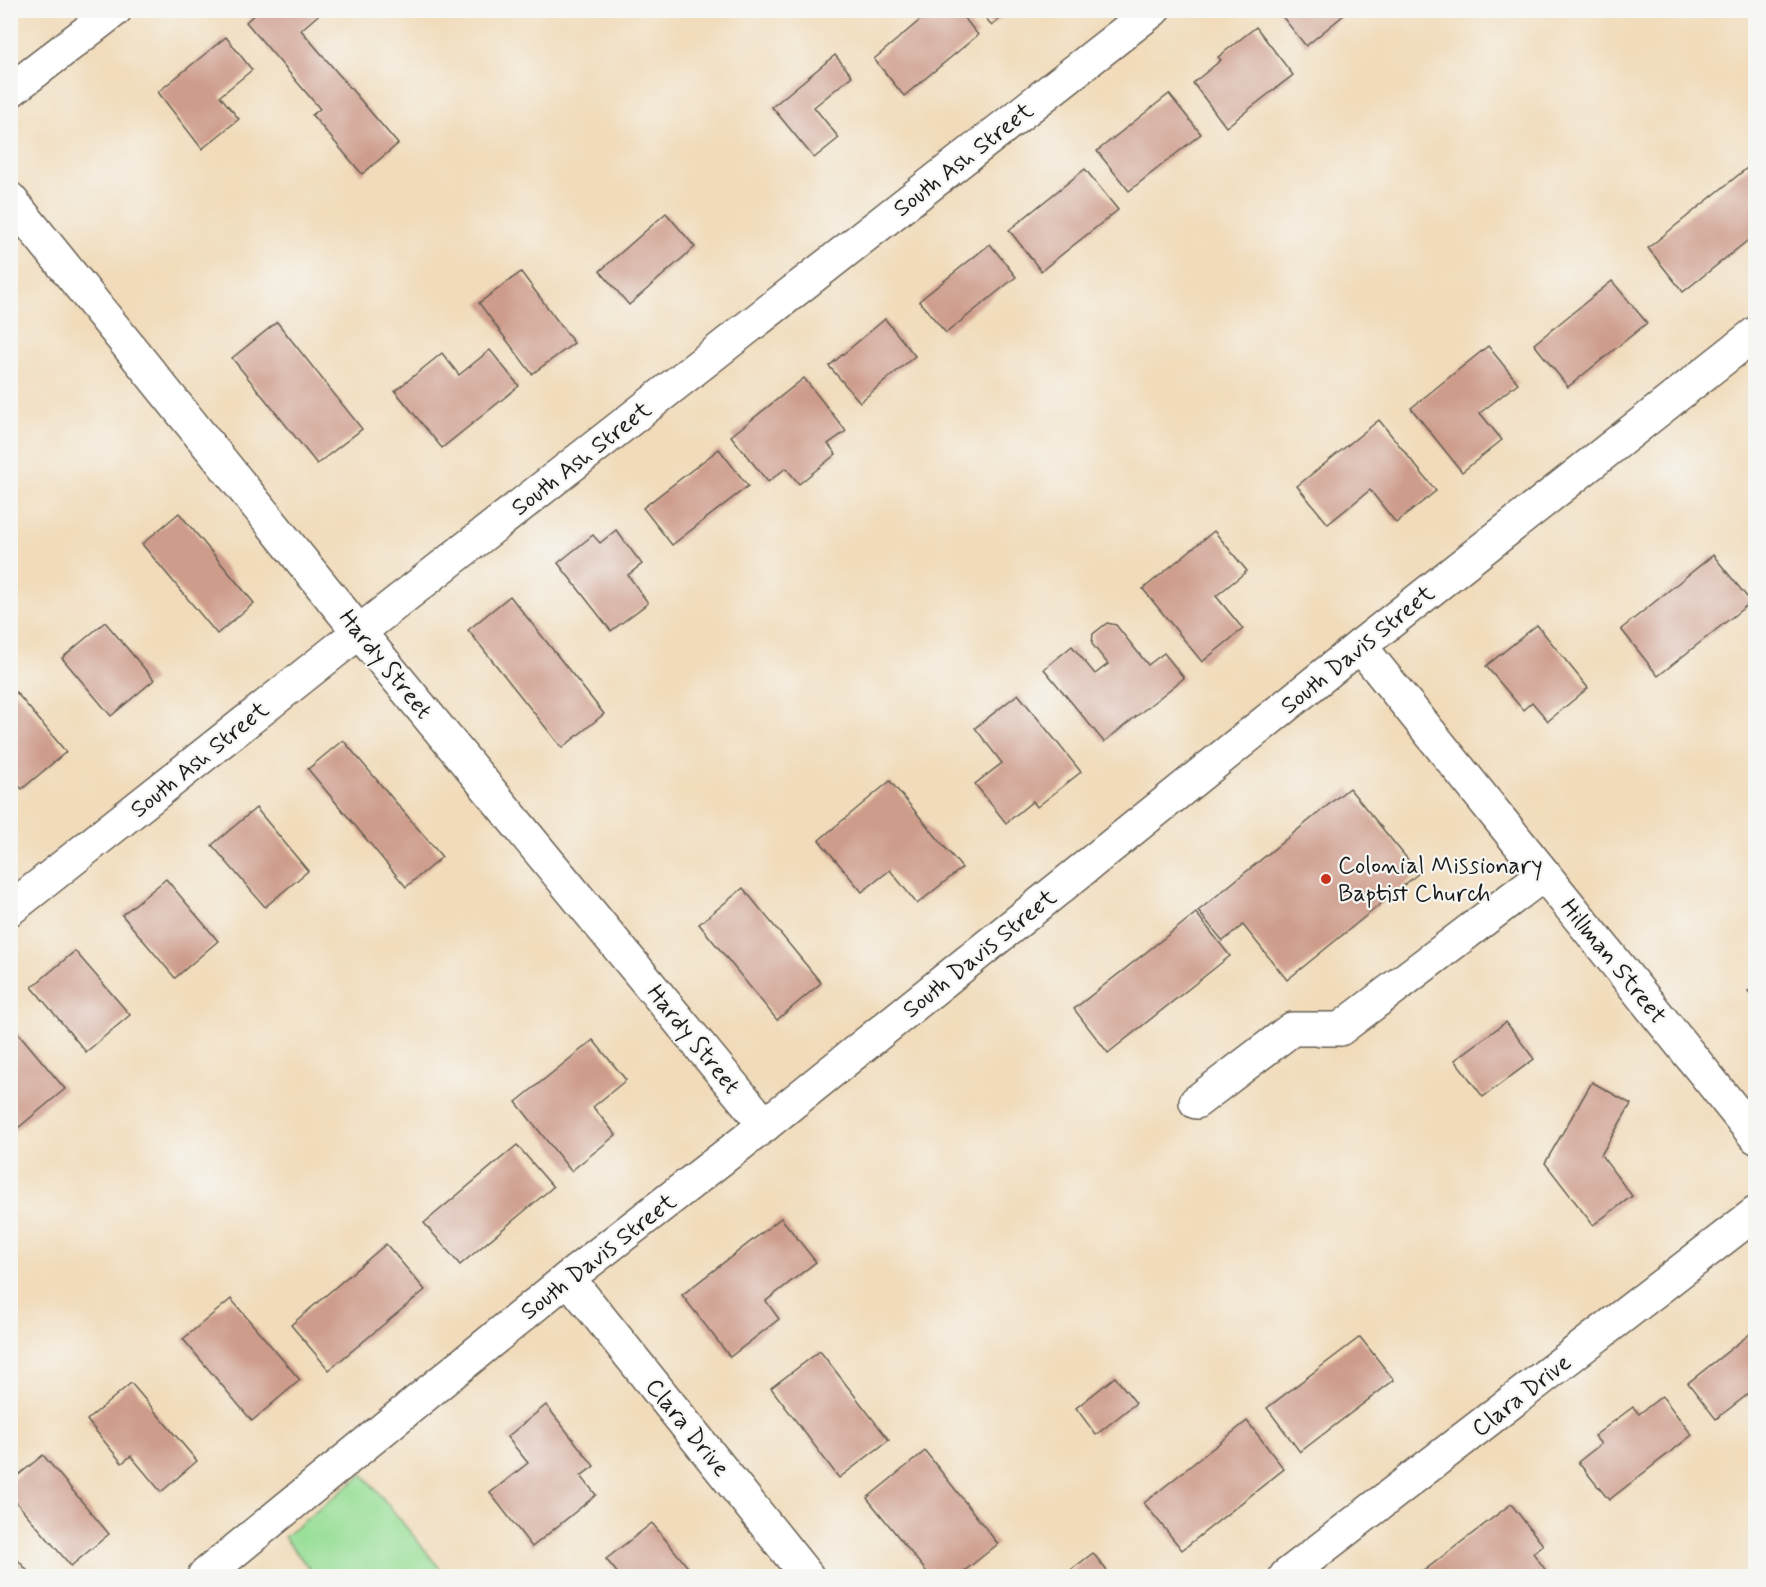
<svg xmlns="http://www.w3.org/2000/svg" width="1766" height="1587" viewBox="0 0 1766 1587" font-family="Mynerve,sans-serif">
<style>
.green{fill:#99df98;stroke:#5a7e5a;stroke-width:1.5}
.building{fill:#ce9c8b}
.lines{fill:none;stroke-linecap:round;stroke-linejoin:round}
.minor-casing{stroke:#675f53;stroke-width:36}
.minor{stroke:#fff;stroke-width:33}
.poi-dot{fill:#c8321e;stroke:#f6f6f2;stroke-width:2}
.labels{text-anchor:middle;stroke-width:4.5;stroke-linejoin:round;paint-order:stroke}
.street-label{font-size:24px;fill:#1c1c1c;stroke:#f6f6f2}
.poi-label{font-size:24px;fill:#1c1c1c;stroke:#f6f6f2;text-anchor:start}
</style>
<rect width="100%" height="100%" fill="#f6f6f2"/>
<filter id="ink" filterUnits="userSpaceOnUse"><feTurbulence type="fractalNoise" baseFrequency=".0167" numOctaves="2"/><feDisplacementMap in="SourceGraphic" scale="12" xChannelSelector="R" yChannelSelector="G"/><feConvolveMatrix kernelMatrix="1 2 1 2 8 2 1 2 1" color-interpolation-filters="sRGB"/></filter>
<filter id="wash" filterUnits="userSpaceOnUse"><feTurbulence type="fractalNoise" baseFrequency=".008" numOctaves="4" result="noise"/><feDisplacementMap in="SourceGraphic" scale="24" xChannelSelector="R" yChannelSelector="G"/><feGaussianBlur stdDeviation="1.35" result="paint"/><feColorMatrix in="noise" values="0 0 0 0 0 0 0 0 0 0 0 0 0 0 0 0 0 1.4 0 .05"/><feComposite in="paint" operator="in"/></filter>
<g filter="url(#wash)">
<rect width="100%" height="100%" fill="#f1dbba"/>
<path class="green" d="M363,1474L446,1576H315L284,1537Z"/>
<g id="blocks">
<g class="building">
<path d="M259,10H324L301,30L398,144L362,174L312,115L320,109L246,22Z"/>
<path d="M932,10H958L978,35L904,96L874,59Z"/>
<path d="M980,10H1010L992,26Z"/>
<path d="M1277,10H1350L1306,46Z"/>
<path d="M1256,27L1293,75L1226,127L1193,83L1221,60L1218,57Z"/>
<path d="M226,37L252,70L220,96L239,119L202,149L158,92Z"/>
<path d="M835,55L852,76L814,107L839,138L814,158L772,107Z"/>
<path d="M1169,94L1201,134L1129,191L1097,151Z"/>
<path d="M1752,164L1756,168V234L1683,292L1648,248Z"/>
<path d="M1085,169L1118,210L1041,271L1009,230Z"/>
<path d="M666,213L695,247L629,305L600,271Z"/>
<path d="M990,244L1016,277L946,333L919,301Z"/>
<path d="M521,272L574,343L532,374L479,303Z"/>
<path d="M1612,281L1647,323L1568,387L1534,344Z"/>
<path d="M885,319L915,356L860,402L829,366Z"/>
<path d="M277,322L362,429L317,464L232,358Z"/>
<path d="M1488,346L1518,383L1480,413L1502,440L1462,472L1411,408Z"/>
<path d="M490,350L519,386L442,448L395,391L442,353L459,375Z"/>
<path d="M804,378L846,431L828,444L836,454L799,484L786,468L768,482L731,436Z"/>
<path d="M1379,420L1436,491L1396,523L1370,490L1328,524L1297,486Z"/>
<path d="M719,449L748,486L672,545L643,508Z"/>
<path d="M179,513L254,603L217,634L142,544Z"/>
<path d="M616,530L642,564L628,575L648,603L611,631L558,563L593,535L600,543Z"/>
<path d="M1214,531L1247,571L1216,596L1243,629L1202,662L1143,589Z"/>
<path d="M1713,555L1751,602L1658,676L1621,629Z"/>
<path d="M510,596L604,714L562,748L468,630Z"/>
<path d="M105,622L154,680L111,716L62,658Z"/>
<path d="M1107,623L1116,625L1148,665L1164,653L1184,678L1104,742L1044,669L1072,646L1095,674L1108,664L1092,644L1093,634Z"/>
<path d="M1537,625L1588,688L1548,721L1532,702L1523,710L1486,666Z"/>
<path d="M16,692L66,752L22,789L10,776V697Z"/>
<path d="M1018,694L1081,772L1037,807L1033,801L1006,823L975,784L1002,763L975,728Z"/>
<path d="M343,740L442,857L406,887L308,769Z"/>
<path d="M890,781L962,868L917,904L890,870L862,892L819,840Z"/>
<path d="M1349,788L1419,873L1287,980L1243,925L1223,941L1198,911Z"/>
<path d="M256,808L308,871L265,907L212,845Z"/>
<path d="M166,879L218,941L175,978L122,915Z"/>
<path d="M743,888L821,983L777,1020L699,924Z"/>
<path d="M1196,913L1230,956L1108,1053L1074,1009Z"/>
<path d="M75,951L130,1015L86,1052L32,987Z"/>
<path d="M1756,985V1000L1748,991Z"/>
<path d="M1506,1022L1534,1059L1483,1097L1455,1060Z"/>
<path d="M10,1023L65,1089L12,1133L10,1131Z"/>
<path d="M593,1040L626,1080L593,1107L616,1135L571,1171L516,1102Z"/>
<path d="M1592,1082L1631,1104L1601,1155L1632,1196L1593,1225L1545,1163Z"/>
<path d="M517,1145L553,1187L460,1265L424,1223Z"/>
<path d="M781,1218L816,1262L766,1301L779,1319L730,1357L682,1295Z"/>
<path d="M386,1244L425,1290L329,1370L291,1325Z"/>
<path d="M231,1299L300,1380L252,1421L183,1339Z"/>
<path d="M1756,1329V1406L1747,1395L1716,1419L1688,1383Z"/>
<path d="M1360,1337L1394,1380L1300,1452L1267,1408Z"/>
<path d="M820,1351L889,1440L839,1478L771,1388Z"/>
<path d="M1115,1377L1136,1403L1096,1435L1076,1408Z"/>
<path d="M131,1383L197,1461L161,1492L131,1456L122,1463L87,1420Z"/>
<path d="M1662,1396L1692,1435L1609,1500L1578,1462L1601,1444L1594,1436L1633,1407L1639,1414Z"/>
<path d="M546,1405L594,1466L581,1476L596,1495L532,1547L490,1493L528,1463L507,1437Z"/>
<path d="M1247,1421L1284,1469L1182,1550L1144,1503Z"/>
<path d="M925,1451L998,1544L958,1576H930L867,1498Z"/>
<path d="M43,1455L109,1534L71,1566L10,1495V1482Z"/>
<path d="M1511,1504L1543,1545L1533,1553L1547,1572L1542,1576H1417Z"/>
<path d="M652,1523L695,1576H620L606,1559Z"/>
<path d="M10,1551L32,1576H10Z"/>
<path d="M1093,1553L1111,1576H1063Z"/>
</g>
</g>
</g>
<g filter="url(#ink)">
<use href="#blocks" fill-opacity="0" stroke="#675f53" stroke-width="1.5"/>
<g class="lines">
<defs>
<g id="minor">
<path d="M10,91L115,10"/>
<path d="M10,199L359,632L765,1125"/>
<path d="M1360,646L1756,1137"/>
<path d="M10,909L359,632L1153,10"/>
<path d="M1196,1102L1292,1029H1340L1544,874"/>
<path d="M568,1278L807,1576"/>
<path d="M204,1576L568,1278L765,1125L1360,646L1756,333"/>
<path d="M1286,1576L1756,1213"/>
</g>
</defs>
<use href="#minor" class="minor-casing"/>
<use href="#minor" class="minor"/>
</g>
</g>
<circle class="poi-dot" cx="1326" cy="879" r="6"/>
<g class="labels">
<g class="street-label">
<text transform="translate(963 159) rotate(-38)" y="8">South Ash Street</text>
<text transform="translate(581 458) rotate(-38)" y="8">South Ash Street</text>
<text transform="translate(1357 649) rotate(-39)" y="8">South Davis Street</text>
<text transform="translate(386 664) rotate(51)" y="8">Hardy Street</text>
<text transform="translate(199 759) rotate(-39)" y="8">South Ash Street</text>
<text transform="translate(979 953) rotate(-39)" y="8">South Davis Street</text>
<text transform="translate(1614 961) rotate(51)" y="8">Hillman Street</text>
<text transform="translate(694 1039) rotate(51)" y="8">Hardy Street</text>
<text transform="translate(598 1256) rotate(-38)" y="8">South Davis Street</text>
<text transform="translate(1521 1395) rotate(-38)" y="8">Clara Drive</text>
<text transform="translate(688 1427) rotate(51)" y="8">Clara Drive</text>
</g>
<g class="poi-label">
<text x="1338" y="873">Colonial Missionary<tspan x="1338" dy="28">Baptist Church</tspan></text>
</g>
</g>
<rect width="1766" height="1587" fill="none" stroke="#f6f6f2" stroke-width="36"/>
</svg>
